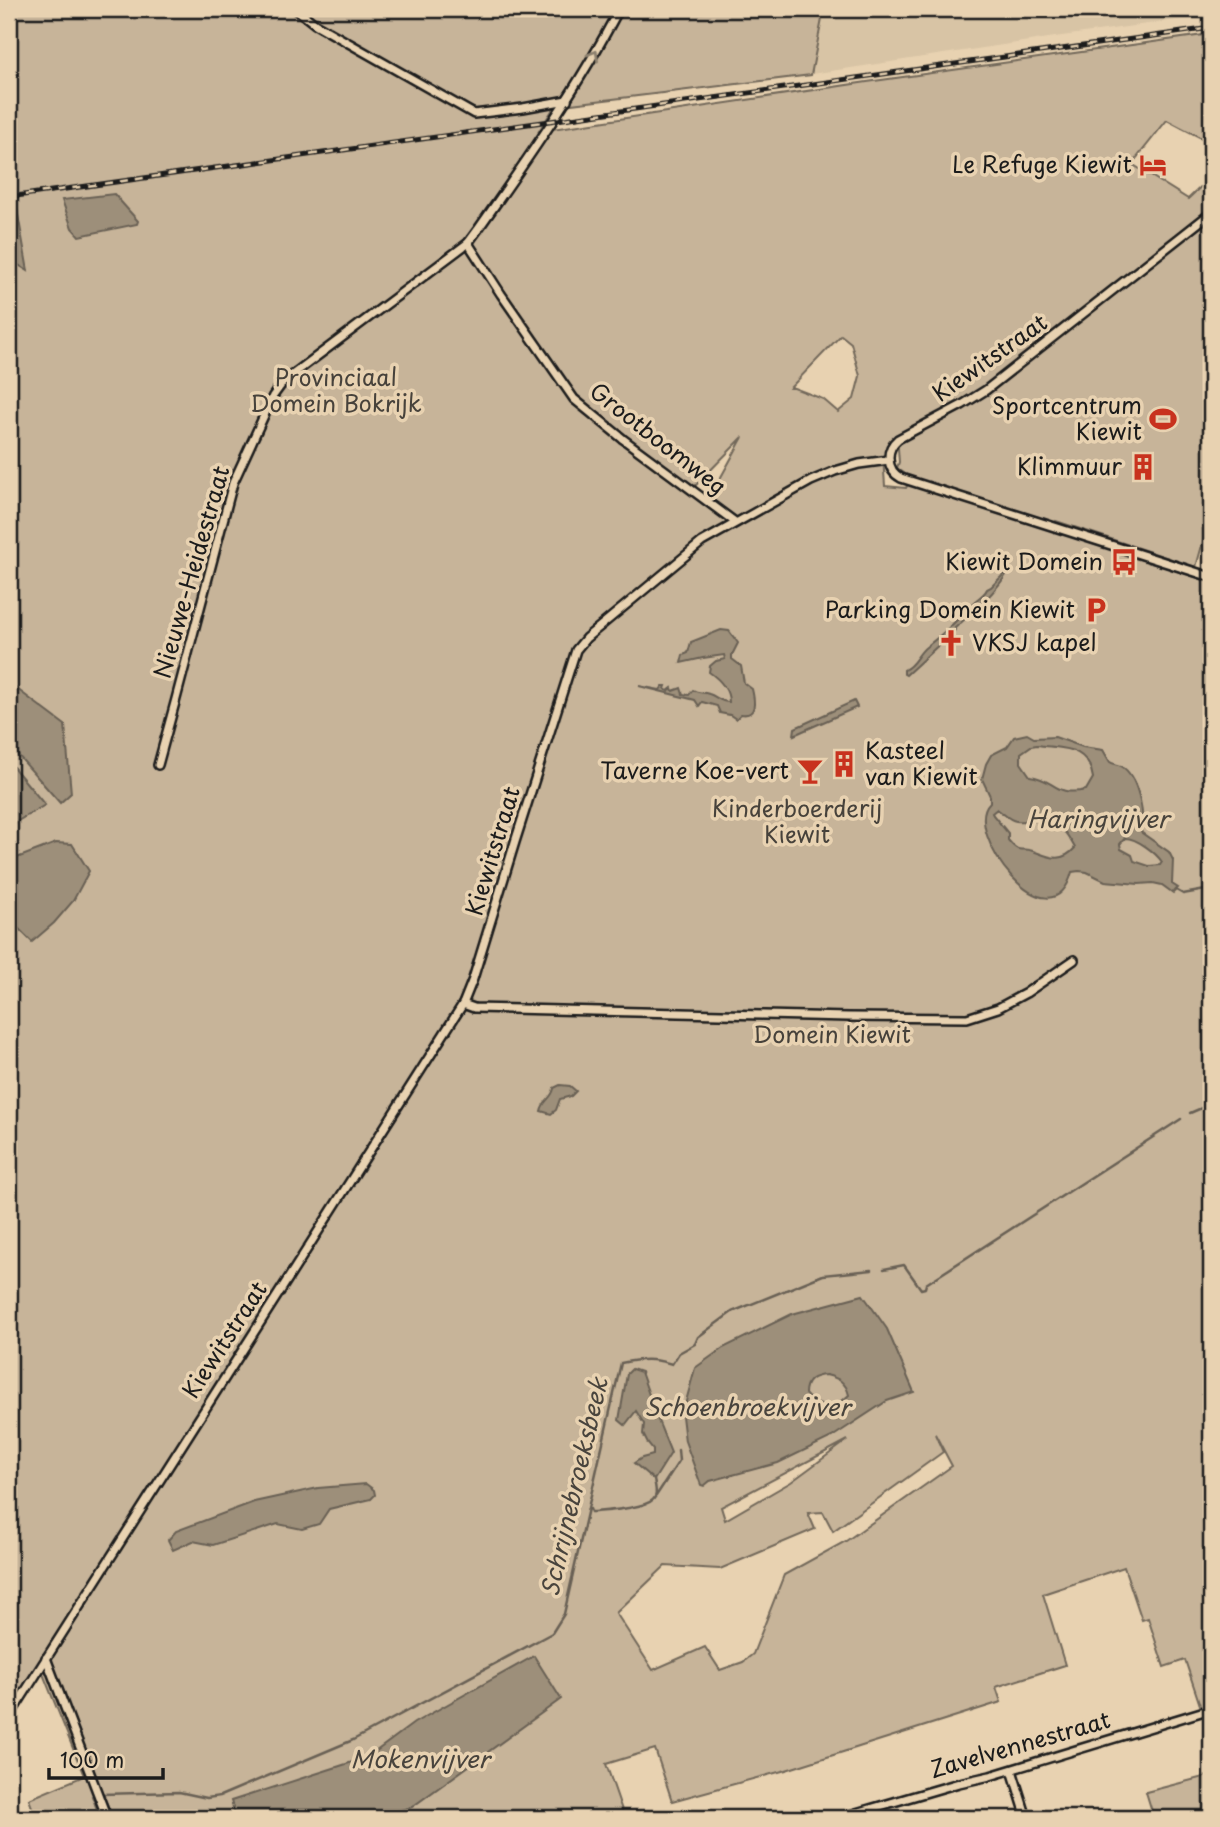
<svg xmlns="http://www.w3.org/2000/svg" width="1220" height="1827" viewBox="0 0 1220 1827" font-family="'Playpen Sans',sans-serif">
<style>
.built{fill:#d8c4a5}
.green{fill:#c7b499;stroke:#72685a;stroke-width:2;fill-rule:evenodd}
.water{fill:#9d8f7a;stroke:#696154;stroke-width:2;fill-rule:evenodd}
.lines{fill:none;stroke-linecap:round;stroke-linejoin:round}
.stream{stroke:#696154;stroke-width:2.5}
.minor-casing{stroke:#1c1c1c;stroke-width:12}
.minor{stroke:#e8d2b1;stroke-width:7}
.rail-casing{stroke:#1c1c1c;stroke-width:5}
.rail{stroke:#e8d2b1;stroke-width:2.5;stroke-dasharray:8;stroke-linecap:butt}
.oneway{stroke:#8c806e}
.labels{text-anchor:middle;stroke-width:7;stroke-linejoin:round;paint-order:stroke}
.poi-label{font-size:23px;fill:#1c1c1c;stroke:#e8d2b1;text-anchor:end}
.street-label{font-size:23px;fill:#1c1c1c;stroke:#e8d2b1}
.park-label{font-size:23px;fill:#47423b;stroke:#e8d2b1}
.water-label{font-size:24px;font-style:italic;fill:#49443d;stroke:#e8d2b1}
</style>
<rect width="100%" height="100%" fill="#e8d2b1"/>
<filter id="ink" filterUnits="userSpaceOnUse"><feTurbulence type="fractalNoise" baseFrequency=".0143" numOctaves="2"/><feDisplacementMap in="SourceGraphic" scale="14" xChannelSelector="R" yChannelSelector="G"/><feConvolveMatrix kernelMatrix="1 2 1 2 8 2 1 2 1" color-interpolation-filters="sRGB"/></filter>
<g filter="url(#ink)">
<path class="built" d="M824,9H1211V15L1055,37L811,74Z"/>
<g class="green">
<path d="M9,9H685V14L706,12L711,9H824L811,75L555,106L539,131L867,82L1211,34V143L1167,120L1132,164L1188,199L1211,177V207L1073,319L1078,323L1211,217V513L1196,567L1056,521L1051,530L1211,582V1594L1203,1598L1211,1622V1705L1201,1708L1185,1660L1164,1667L1148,1618L1142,1620L1124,1567L1043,1594L1065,1665L996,1687L1001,1702L786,1770L672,1801L655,1749L606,1764L624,1816L618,1818H113L102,1792L92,1796L100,1818H36L29,1799L84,1776L39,1664L9,1712ZM841,335L851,343L860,376L854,399L838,412L823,399L794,388H790ZM743,437L710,497L695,487V486ZM898,448L899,462L897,468L911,478L906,488L885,486L883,456ZM935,1434L952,1466L846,1541L784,1575L753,1654L743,1662L720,1670L705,1647L653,1670L616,1613L665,1566L720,1569L815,1529L808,1513L823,1512L833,1531L943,1452ZM848,1440L791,1482L725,1520L721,1507Z"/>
<path d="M1211,1775V1818H1154L1146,1792Z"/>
</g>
<g class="water">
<path d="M114,194L138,221L137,224L79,236L72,228L62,200Z"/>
<path d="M17,209L28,271L9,259V210Z"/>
<path d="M1006,572H1008C995,593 973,612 955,628V630L906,675L904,674V670C915,665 917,654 926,647C943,634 958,620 972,604C977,598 984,596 987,589L991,587Z"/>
<path d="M721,630L729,631L738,643L732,655V659L741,666L744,683L752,689C755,701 757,717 741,714L736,719L730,715L720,713L717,706L702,702L699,706L695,700L639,686L660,690L663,686H666L665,689L668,691L672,688L673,691L681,688L683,694L689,695L693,690C699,694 702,691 709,694C716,696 720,702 729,702C729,689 719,679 709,672L710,666L716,661L725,659L724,655L703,658L681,663L683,655L688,653L691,642Z"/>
<path d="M9,683L65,725L71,793L60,803L9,745Z"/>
<path d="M854,701L857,707L794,735L795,728Z"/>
<path d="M1027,734L1034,738L1055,737L1083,747L1103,750L1110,762C1113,764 1117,764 1121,766C1137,775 1146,814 1140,829L1142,833L1169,852L1173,860L1172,884L1178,888L1173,893L1162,885L1153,883L1139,884L1105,881L1087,872L1079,871L1072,872C1051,949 960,831 990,802V796L982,779L986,764L991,755L1007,747L1014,737ZM1037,745C1062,749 1088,745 1093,778L1086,790C1054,797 1055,779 1030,776L1021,763V753L1031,746ZM997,809C1003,813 1009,820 1016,821C1024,822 1030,821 1038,820C1056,817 1067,833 1075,848C1061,864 1049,857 1033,851C1020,846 1021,856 1008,840V833L993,815L992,813ZM1125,838C1137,838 1156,853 1162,862L1160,865L1149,866L1134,861L1132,855L1121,849L1120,844Z"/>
<path d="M9,762L45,805L9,826Z"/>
<path d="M56,843L72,844L89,871L73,901L54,923L32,942L9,919V861Z"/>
<path d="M560,1085L570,1086L576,1091L571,1096L560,1099L556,1110L551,1114L541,1111C543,1100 553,1098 554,1088Z"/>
<path d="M863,1295L887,1329L914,1392L887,1401L832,1437L778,1463L710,1481L704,1486L701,1485L685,1441L682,1416L695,1368L723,1348L792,1314ZM826,1375C838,1378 846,1382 849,1395C835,1409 817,1409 805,1394C805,1380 813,1376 826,1375Z"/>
<path d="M632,1369L641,1372L659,1423L671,1453L654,1480L634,1463L642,1458L653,1455V1450L648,1444L643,1434L644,1424L636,1411L625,1425L619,1420L627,1374Z"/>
<path d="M366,1484L374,1490L375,1495L371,1499L329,1509L319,1524L302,1529L278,1524L213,1545L193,1541L173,1550L168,1540L176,1531L254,1502L318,1488Z"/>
<path d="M534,1656L561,1699L412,1807L371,1818H236L231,1801L368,1757L414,1723Z"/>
</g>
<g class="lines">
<g class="stream">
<path d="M1176,890L1183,894L1211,889"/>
<path d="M1190,1113L1211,1104"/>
<path d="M884,1269L904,1265L921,1289L925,1288L926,1284L1181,1119"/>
<path d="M656,1496L679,1461L678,1450"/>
<path d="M590,1509L591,1512H595C607,1511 651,1508 655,1497C657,1493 655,1484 654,1480"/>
<path d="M102,1796L101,1794L179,1792L207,1798L220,1796L353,1740L552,1633L564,1614L621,1363C641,1359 652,1358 672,1364L679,1353L695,1344L698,1337L732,1312L823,1275L872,1270"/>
</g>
<defs>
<g id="minor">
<path d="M296,9L315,24L474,114L523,108L567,100"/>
<path d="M1211,213L986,390L962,405L898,439C885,450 886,470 901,478L1211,577"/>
<path d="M468,243L501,294L574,399L623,439L735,522"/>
<path d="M158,765L176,699L233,483L273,396L284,381L468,243L479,228C529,157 579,86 619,9"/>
<path d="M463,1004L474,1008L848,1017L967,1018L998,1008L1026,993L1074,960"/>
<path d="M46,1658L107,1818"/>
<path d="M9,1717L463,1004L473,979L515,842L576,650L586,638L702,542L811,481L835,471L859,464L889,460"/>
<path d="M1012,1770L1027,1818"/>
<path d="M839,1818L959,1783L990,1776L1211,1709"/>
</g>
</defs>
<use href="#minor" class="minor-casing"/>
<use href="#minor" class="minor"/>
<defs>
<path id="rail" d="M9,197L1211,28"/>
</defs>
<use href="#rail" class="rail-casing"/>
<use href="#rail" class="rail"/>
</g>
<defs><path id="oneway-chevron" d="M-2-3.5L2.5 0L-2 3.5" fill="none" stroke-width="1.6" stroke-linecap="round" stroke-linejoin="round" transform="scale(1.75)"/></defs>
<use class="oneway" href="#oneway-chevron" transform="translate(594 55) rotate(-60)"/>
</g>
<defs>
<symbol id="hotel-bare" viewBox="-9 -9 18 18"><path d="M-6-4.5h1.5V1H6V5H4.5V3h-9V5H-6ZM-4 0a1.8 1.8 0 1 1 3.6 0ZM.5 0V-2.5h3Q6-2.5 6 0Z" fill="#c8321e" stroke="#e8d2b1" stroke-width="2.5" paint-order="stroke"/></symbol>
<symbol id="stadium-bare" viewBox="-9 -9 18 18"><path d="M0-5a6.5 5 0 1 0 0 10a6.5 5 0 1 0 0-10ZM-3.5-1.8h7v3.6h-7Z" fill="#c8321e" stroke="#e8d2b1" stroke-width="2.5" paint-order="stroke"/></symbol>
<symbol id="building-bare" viewBox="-9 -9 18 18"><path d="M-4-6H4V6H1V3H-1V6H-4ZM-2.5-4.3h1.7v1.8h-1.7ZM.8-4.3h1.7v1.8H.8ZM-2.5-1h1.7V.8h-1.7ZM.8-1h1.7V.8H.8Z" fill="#c8321e" stroke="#e8d2b1" stroke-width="2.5" paint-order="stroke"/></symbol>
<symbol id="bus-bare" viewBox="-9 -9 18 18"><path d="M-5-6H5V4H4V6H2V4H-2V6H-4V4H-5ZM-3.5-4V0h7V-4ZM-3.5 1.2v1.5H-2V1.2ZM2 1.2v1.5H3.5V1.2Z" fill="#c8321e" stroke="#e8d2b1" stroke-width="2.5" paint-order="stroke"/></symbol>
<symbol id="parking-bare" viewBox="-9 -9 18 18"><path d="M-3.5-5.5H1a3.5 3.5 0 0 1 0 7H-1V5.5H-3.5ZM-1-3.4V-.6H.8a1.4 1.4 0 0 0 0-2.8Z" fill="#c8321e" stroke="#e8d2b1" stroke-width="2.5" paint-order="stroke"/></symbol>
<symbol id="church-bare" viewBox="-9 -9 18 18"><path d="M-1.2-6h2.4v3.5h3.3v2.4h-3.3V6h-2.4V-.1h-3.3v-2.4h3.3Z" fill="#c8321e" stroke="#e8d2b1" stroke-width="2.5" paint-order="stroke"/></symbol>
<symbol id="bar-bare" viewBox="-9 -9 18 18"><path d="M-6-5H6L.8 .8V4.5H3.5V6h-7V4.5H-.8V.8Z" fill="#c8321e" stroke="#e8d2b1" stroke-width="2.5" paint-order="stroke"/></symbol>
</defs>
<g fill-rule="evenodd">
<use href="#hotel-bare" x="1134" y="146" width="38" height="38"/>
<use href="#stadium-bare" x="1144" y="400" width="38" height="38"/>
<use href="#building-bare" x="1124" y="448" width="38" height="38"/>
<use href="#bus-bare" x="1105" y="543" width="38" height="38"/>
<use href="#parking-bare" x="1077" y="591" width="38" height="38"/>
<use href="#church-bare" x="932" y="624" width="38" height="38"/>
<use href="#building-bare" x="825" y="745" width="38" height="38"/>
<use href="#bar-bare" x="791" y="752" width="38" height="38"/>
</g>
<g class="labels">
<g class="poi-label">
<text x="1132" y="173">Le Refuge Kiewit</text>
<text x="1142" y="414">Sportcentrum<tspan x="1142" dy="26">Kiewit</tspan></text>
<text x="1122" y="475">Klimmuur</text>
<text x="1103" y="570">Kiewit Domein</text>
<text x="1075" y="618">Parking Domein Kiewit</text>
<text x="972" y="651" text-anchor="start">VKSJ kapel</text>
<text x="865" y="759" text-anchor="start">Kasteel<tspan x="865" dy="26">van Kiewit</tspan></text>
<text x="789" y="779">Taverne Koe-vert</text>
</g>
<g class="street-label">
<text transform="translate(990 358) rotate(-35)" y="8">Kiewitstraat</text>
<text transform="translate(658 439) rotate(38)" y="8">Grootboomweg</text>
<text transform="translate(192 572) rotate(-74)" y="8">Nieuwe-Heidestraat</text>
<text transform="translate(493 851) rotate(-73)" y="8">Kiewitstraat</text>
<text transform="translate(225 1340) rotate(-57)" y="8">Kiewitstraat</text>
<text transform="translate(1020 1745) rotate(-16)" y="8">Zavelvennestraat</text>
</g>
<g class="park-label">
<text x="336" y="386">Provinciaal<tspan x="336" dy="26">Domein Bokrijk</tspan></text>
<text x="797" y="817">Kinderboerderij<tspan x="797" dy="26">Kiewit</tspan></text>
<text x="832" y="1043">Domein Kiewit</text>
</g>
<g class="water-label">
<text x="1098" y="828">Haringvijver</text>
<text x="747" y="1416">Schoenbroekvijver</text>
<text transform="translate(575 1487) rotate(-77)" y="8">Schrijnebroeksbeek</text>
<text x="420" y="1768">Mokenvijver</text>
</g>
</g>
<rect width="1220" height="1827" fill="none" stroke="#e8d2b1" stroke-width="35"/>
<rect x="18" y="18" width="1185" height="1792" fill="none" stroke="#1c1c1c" stroke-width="2.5" filter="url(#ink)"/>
<path d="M49 1768v10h114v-10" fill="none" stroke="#1c1c1c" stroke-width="3.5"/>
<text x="60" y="1768" font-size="21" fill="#1c1c1c" stroke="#e8d2b1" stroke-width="5" paint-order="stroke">100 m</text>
</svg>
